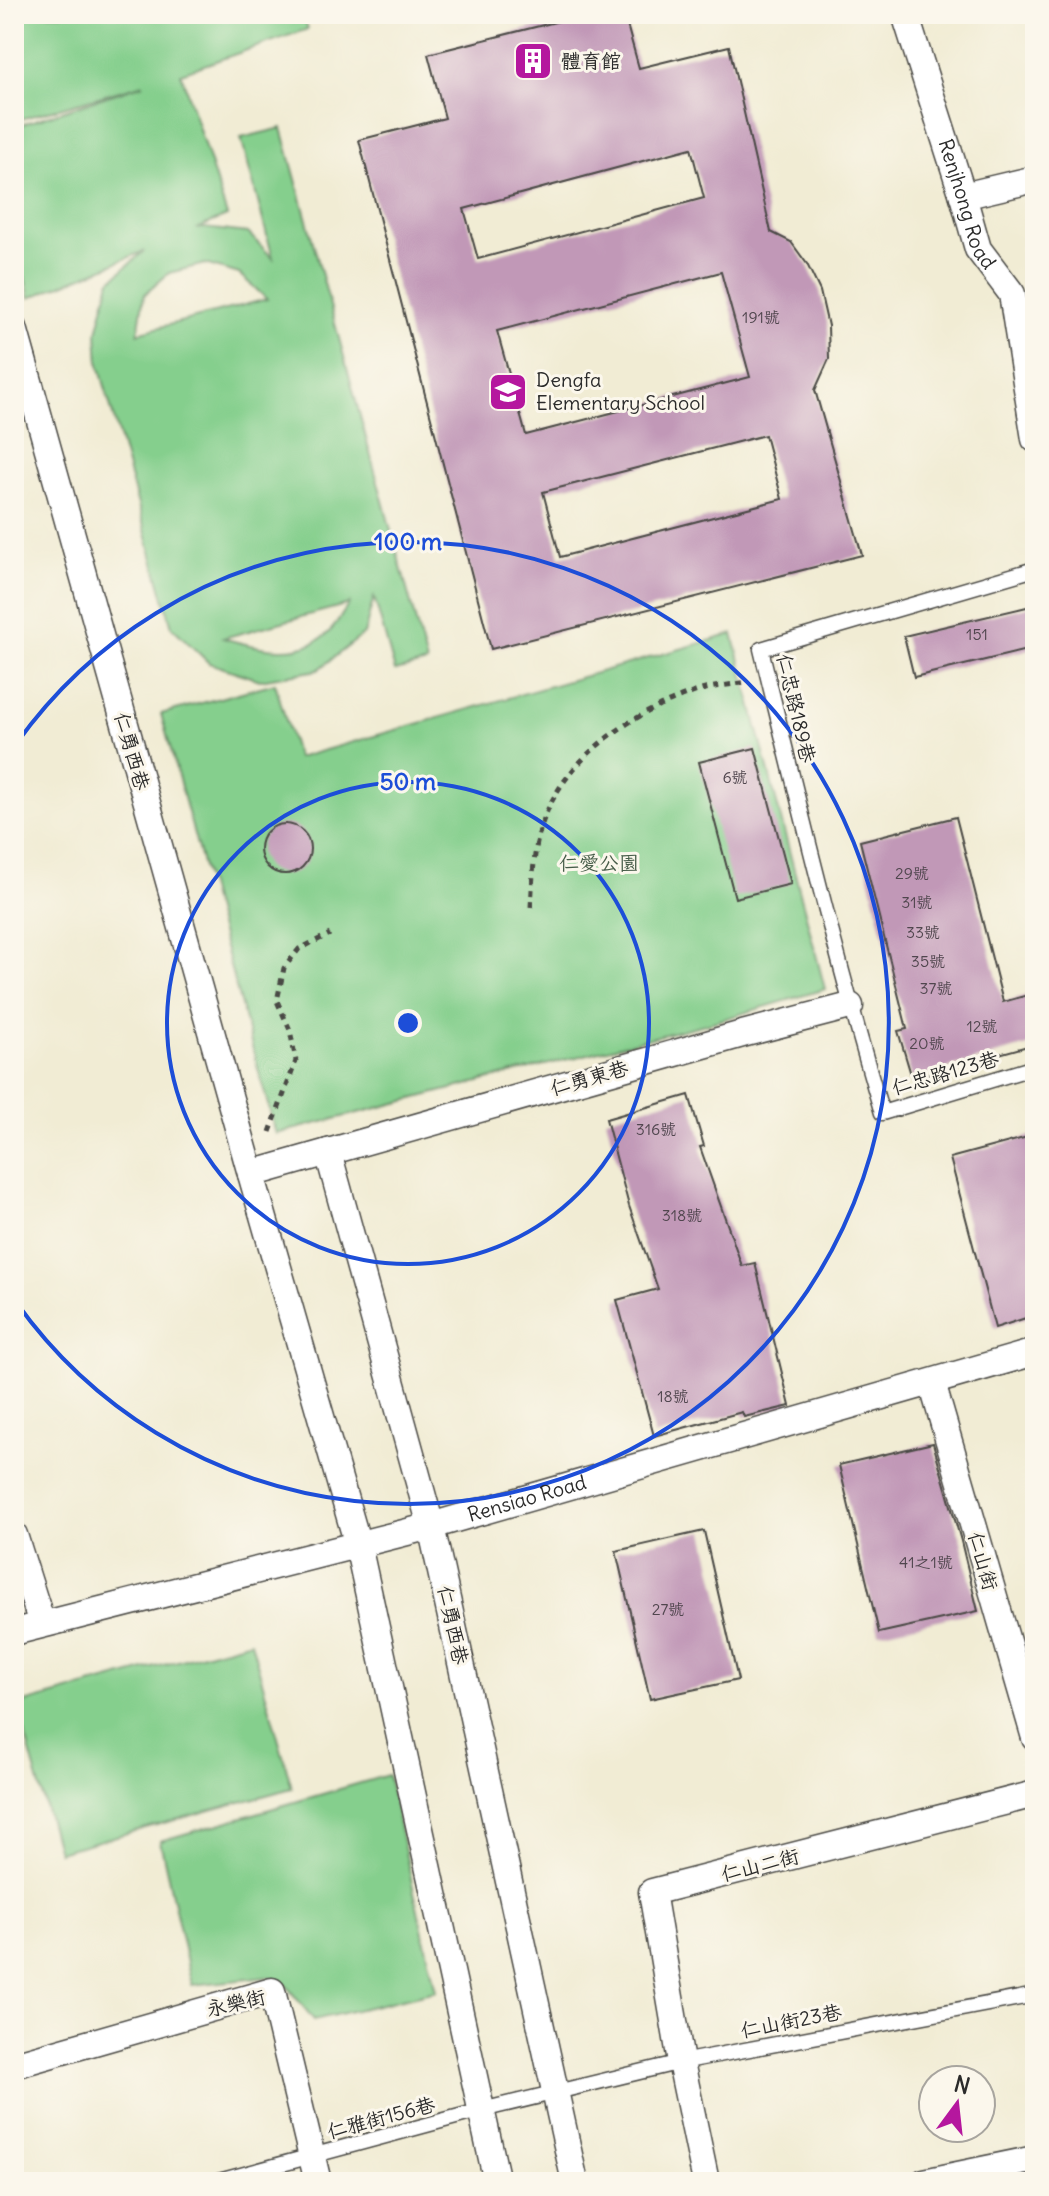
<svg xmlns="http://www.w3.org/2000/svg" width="1049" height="2196" viewBox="0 0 1049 2196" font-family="Delius,'LXGW WenKai TC',sans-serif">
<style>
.green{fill:#85cf8d;stroke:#587d5c;stroke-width:2;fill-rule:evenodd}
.building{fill:#c198b7;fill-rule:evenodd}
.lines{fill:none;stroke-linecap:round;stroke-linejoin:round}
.service-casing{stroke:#494844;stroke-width:17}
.minor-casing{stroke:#494844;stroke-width:29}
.path{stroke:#494844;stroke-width:5;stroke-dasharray:6 6;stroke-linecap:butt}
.service{stroke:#fff;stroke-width:14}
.minor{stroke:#fff;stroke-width:26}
.ring{fill:none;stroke:#1d4ed8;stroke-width:4}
.labels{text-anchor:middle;stroke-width:6;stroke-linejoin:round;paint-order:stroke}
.number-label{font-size:16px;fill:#50464e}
.poi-label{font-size:20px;fill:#2b2b2b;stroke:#fbf7ec;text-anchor:start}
.street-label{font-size:20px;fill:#2b2b2b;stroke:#fbf7ec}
.park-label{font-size:20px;fill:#465c48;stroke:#fbf7ec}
.centre{fill:#1d4ed8;stroke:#fbf7ec;stroke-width:4}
.ring-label{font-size:24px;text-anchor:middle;font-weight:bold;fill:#1d4ed8;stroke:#fbf7ec;stroke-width:6;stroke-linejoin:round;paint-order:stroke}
</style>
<rect width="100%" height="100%" fill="#fbf7ec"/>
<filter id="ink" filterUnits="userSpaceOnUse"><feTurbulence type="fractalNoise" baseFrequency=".0125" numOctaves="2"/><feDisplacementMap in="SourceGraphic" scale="16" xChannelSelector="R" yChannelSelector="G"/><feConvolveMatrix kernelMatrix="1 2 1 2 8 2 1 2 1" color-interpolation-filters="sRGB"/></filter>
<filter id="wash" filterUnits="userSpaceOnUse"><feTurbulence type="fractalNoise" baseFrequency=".006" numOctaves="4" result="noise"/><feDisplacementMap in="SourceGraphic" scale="32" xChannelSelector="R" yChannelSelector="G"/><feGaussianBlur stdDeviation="1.8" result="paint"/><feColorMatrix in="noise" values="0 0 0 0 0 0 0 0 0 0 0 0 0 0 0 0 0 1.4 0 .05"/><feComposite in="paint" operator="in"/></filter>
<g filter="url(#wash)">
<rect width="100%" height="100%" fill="#f1ecd4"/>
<g class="green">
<path d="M14,14H302L308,29L181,73L227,216L196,229L204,228L248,233L273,258L241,138L282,128L427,663L395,671L374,597L364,634L318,670L260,680L209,663L172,627L99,365L97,332L110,281L144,251L30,298L14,236V127L144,84L14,121ZM205,264L239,274L267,299L138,333L144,295L169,273ZM349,604C343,612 338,623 331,630C303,660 257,648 223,638Z"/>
<path d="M733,634L825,989L717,1021L276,1134L161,714L275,683L297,758Z"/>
<path d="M251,1641L292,1788L58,1852L17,1705Z"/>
<path d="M388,1775L436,1991L314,2020L285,1984L268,1977L192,1985L160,1841Z"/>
</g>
<g id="blocks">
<g class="building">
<path d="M587,14H624L639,68L729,46L771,232L791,242L807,264L820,291L828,326L829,359L815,390L862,555L491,649L359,140L445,118L428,54ZM691,148L704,198L478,259L464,209ZM721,272L750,377L526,435L497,331ZM765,435L782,499L560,557L543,492Z"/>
<path d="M1031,606L1035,623V648L914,677L904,636Z"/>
<path d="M755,748L791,884L735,898L699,762Z"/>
<path d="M956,817L1003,1002L1035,993V1044L912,1078L898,1031L907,1029L860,841Z"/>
<circle cx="285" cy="849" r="25"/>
<path d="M689,1095L704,1146L700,1147L742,1266L755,1263L790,1406L744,1417L742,1412L654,1436L617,1300L658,1289L629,1206L606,1119Z"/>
<path d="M1035,1135V1315L995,1328L950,1158Z"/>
<path d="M933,1443L961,1541L978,1611L879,1633L839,1465Z"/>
<path d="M704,1531L738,1680L650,1699L616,1551Z"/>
</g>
</g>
</g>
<g filter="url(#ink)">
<use href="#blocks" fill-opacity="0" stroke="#494844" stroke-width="2"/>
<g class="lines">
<defs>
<g id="service">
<path d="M1035,569L761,649C799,804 836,959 882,1113L1035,1067"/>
<path d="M215,2182L482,2110L681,2062L1035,1995"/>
</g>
<g id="minor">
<path id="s1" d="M905,14L963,196L978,249L1012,294L1035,439"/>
<path d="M963,196L1035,179"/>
<path d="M14,328L251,1174L358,1545L497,2182"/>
<path d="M328,1152L431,1526L575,2182"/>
<path d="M251,1174L746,1033L850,1006"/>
<path d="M932,1383L1035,1738"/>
<path d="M14,1535L42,1624"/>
<path id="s2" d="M14,1632L431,1526L1035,1352"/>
<path d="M14,2065L272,1991L318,2182"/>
<path d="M706,2182L681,2062L652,1892L1035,1794"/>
<path d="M924,2182L1035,2159"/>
</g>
</defs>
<use href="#service" class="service-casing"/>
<use href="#minor" class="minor-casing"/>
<g class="path">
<path d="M531,907C533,877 533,844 545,816C570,753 636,711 698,691C714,686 731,685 747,682"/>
<path d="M270,1132L296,1061L290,1030L277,1001L284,968L299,949L330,934"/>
</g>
<use href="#service" class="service"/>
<use href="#minor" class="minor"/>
</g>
</g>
<g class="ring">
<circle cx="408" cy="1023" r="241"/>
<path d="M16 744A481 481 0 1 1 16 1302"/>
</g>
<defs>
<symbol id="building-square" viewBox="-11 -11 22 22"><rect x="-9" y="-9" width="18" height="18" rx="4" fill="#b5179e" stroke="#fbf7ec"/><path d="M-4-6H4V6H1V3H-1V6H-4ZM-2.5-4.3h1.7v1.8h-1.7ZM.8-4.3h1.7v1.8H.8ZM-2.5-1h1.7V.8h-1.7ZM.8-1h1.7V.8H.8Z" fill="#fff"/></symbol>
<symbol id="school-square" viewBox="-11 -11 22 22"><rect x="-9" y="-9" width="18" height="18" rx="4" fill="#b5179e" stroke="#fbf7ec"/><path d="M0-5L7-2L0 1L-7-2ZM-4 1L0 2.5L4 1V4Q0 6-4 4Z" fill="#fff"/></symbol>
</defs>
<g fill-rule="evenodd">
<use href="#building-square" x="511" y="39" width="44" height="44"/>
<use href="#school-square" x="486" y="370" width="44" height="44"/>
</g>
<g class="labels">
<g class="number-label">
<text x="761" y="323">191號</text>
<text x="977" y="640">151</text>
<text x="735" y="783">6號</text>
<text x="912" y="879">29號</text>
<text x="917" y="908">31號</text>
<text x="923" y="938">33號</text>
<text x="928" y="967">35號</text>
<text x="936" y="994">37號</text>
<text x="982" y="1032">12號</text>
<text x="927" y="1049">20號</text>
<text x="656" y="1135">316號</text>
<text x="682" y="1221">318號</text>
<text x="673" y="1402">18號</text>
<text x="926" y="1568">41之1號</text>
<text x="668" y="1615">27號</text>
</g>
<g class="poi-label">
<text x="561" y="68">體育館</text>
<text x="536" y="387">Dengfa<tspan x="536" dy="23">Elementary School</tspan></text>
</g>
<g class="street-label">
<text dy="7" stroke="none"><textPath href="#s1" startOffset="200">Renjhong Road</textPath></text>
<text transform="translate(796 708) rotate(77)" y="7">仁忠路189巷</text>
<text transform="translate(132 751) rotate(74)" y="7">仁勇西巷</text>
<text transform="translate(945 1073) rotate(-16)" y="7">仁忠路123巷</text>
<text transform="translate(589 1078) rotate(-16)" y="7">仁勇東巷</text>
<text dy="7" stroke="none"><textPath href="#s2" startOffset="530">Rensiao Road</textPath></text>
<text transform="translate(983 1561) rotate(74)" y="7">仁山街</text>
<text transform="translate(453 1625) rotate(78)" y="7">仁勇西巷</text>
<text transform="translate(760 1865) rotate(-14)" y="7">仁山二街</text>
<text transform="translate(236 2003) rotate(-13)" y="7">永樂街</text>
<text transform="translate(791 2021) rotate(-11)" y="7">仁山街23巷</text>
<text transform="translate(381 2118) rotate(-15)" y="7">仁雅街156巷</text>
</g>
<g class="park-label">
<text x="599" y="870">仁愛公園</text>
</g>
</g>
<circle cx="408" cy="1023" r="12" class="centre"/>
<g class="ring-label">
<text x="408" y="550">100 m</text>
<text x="408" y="790">50 m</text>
</g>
<rect width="1049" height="2196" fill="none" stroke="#fbf7ec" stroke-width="48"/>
<g transform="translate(957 2104) rotate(15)"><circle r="38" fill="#fbf7ec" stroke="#a8a59f" stroke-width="2"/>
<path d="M0-6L14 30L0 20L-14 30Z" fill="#b5179e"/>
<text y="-12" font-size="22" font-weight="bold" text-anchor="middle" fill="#2b2b2b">N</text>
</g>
</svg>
